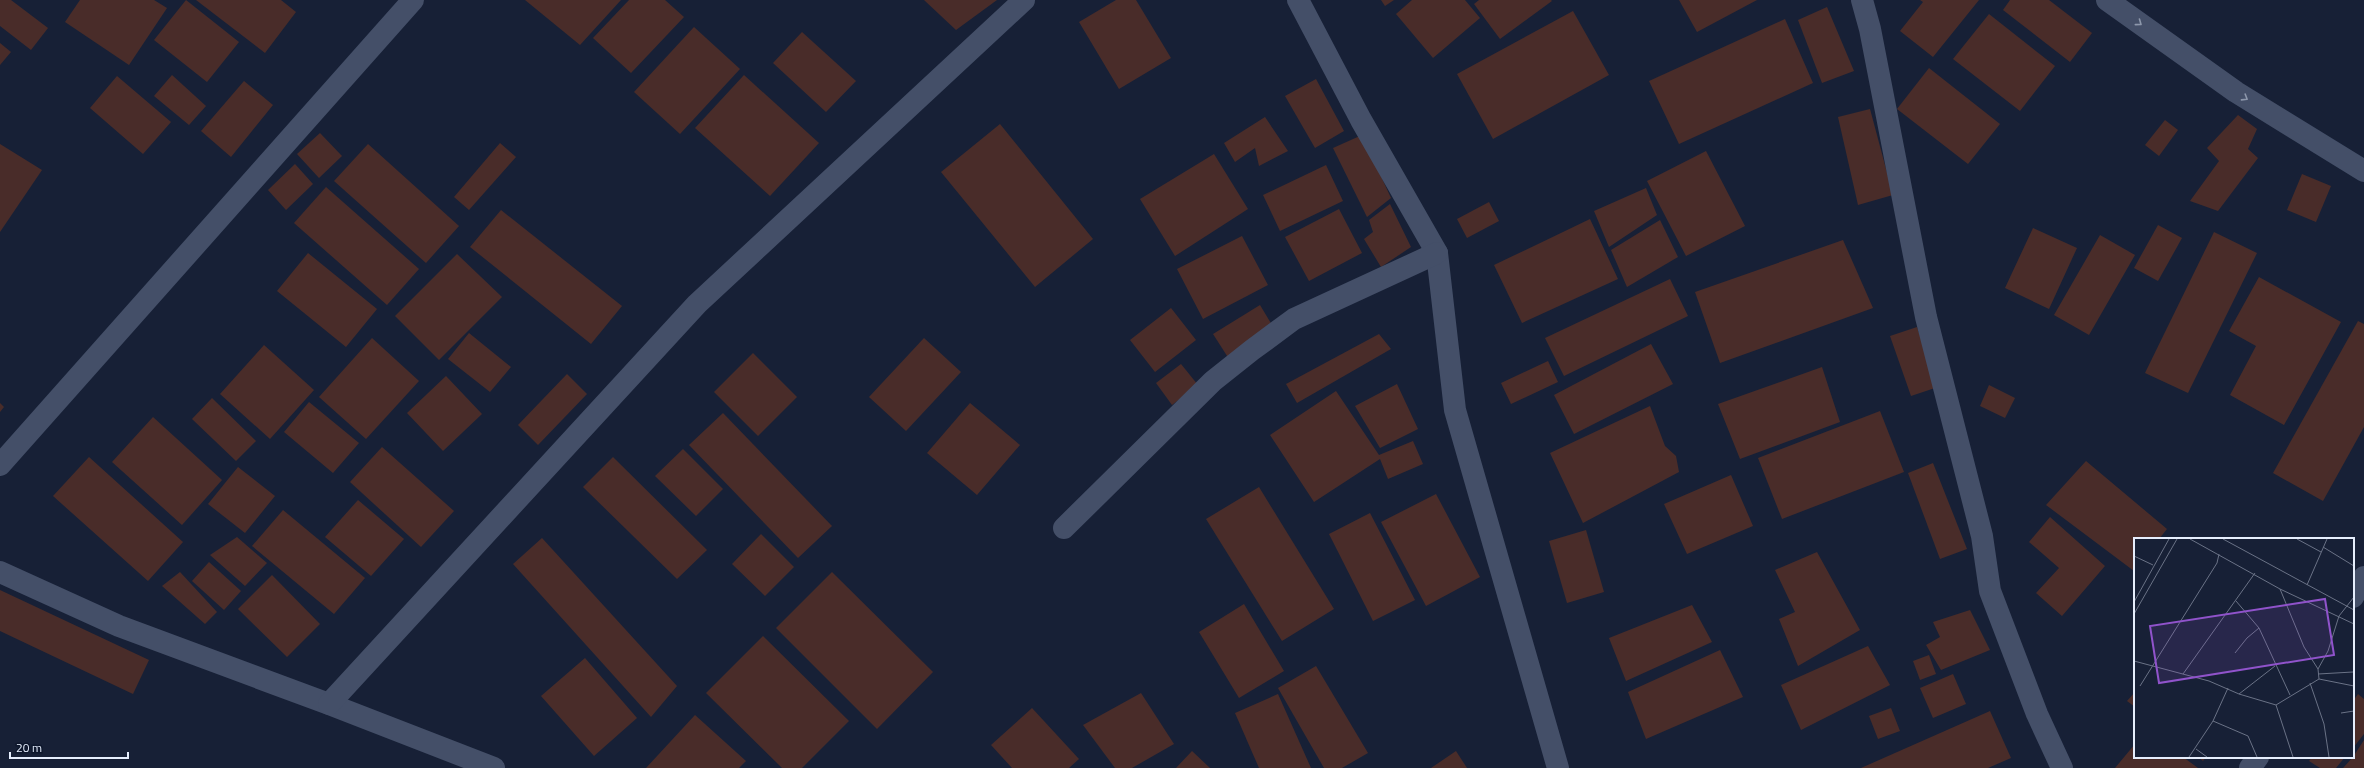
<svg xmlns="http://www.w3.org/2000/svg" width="2364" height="768" viewBox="0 0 2364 768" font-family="'Titillium Web',sans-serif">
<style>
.building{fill:#492c29}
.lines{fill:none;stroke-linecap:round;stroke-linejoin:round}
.minor{stroke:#444f68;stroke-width:22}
.oneway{stroke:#8d97ab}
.inset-road{fill:none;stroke:#6a7286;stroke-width:1}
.view{fill:#9053cb;fill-opacity:0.15;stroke:#9053cb;stroke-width:2}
.inset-edge{fill:none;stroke:#e6eefd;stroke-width:2}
</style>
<rect width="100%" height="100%" fill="#172036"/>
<g class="building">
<path d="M0,0H11L48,28L31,50L0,26Z"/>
<path d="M80,0H154L167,8L129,65L65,22Z"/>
<path d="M186,0L239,42L207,82L154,40Z"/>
<path d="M196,0H281L296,12L265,53Z"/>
<path d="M525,0H621L580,45Z"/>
<path d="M629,0H665L684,17L631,73L593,38Z"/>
<path d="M924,0H997L956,30Z"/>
<path d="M1116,0H1136L1171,58L1119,89L1079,22Z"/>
<path d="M1381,0H1394L1385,6Z"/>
<path d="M1412,0H1465L1480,18L1433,58L1396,14Z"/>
<path d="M1479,0H1551L1552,1L1500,39L1474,4Z"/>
<path d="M1679,0H1757L1697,32Z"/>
<path d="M1920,0H1979L1933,57L1900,31L1923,2Z"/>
<path d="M2010,0H2049L2092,33L2070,62L2003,10Z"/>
<path d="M1827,7L1854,71L1822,83L1798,20Z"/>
<path d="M1573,11L1609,75L1493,139L1457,74Z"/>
<path d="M1989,14L2055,66L2020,111L1953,59Z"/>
<path d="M1785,19L1813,83L1679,144L1649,81Z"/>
<path d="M694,27L740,69L680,134L634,92Z"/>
<path d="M802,32L856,81L826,112L773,63Z"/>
<path d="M0,43L11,52L0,65Z"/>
<path d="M1929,68L2000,124L1968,164L1897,109Z"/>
<path d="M172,75L206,106L189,125L154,96Z"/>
<path d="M744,75L819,143L770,196L695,128Z"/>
<path d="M117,76L171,122L143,154L90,108Z"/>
<path d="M1316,79L1344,131L1315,148L1285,96Z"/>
<path d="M244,81L273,105L231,157L201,131Z"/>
<path d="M1870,109L1893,195L1858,205L1838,117Z"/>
<path d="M2238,115L2257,129L2248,149L2258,158L2218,211L2190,201L2219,161L2207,148Z"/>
<path d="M1265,117L1288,151L1259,166L1255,148L1235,162L1224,143Z"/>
<path d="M2165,120L2178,130L2159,156L2145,145Z"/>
<path d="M1000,124L1093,239L1035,287L941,172Z"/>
<path d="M320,133L342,156L319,178L297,154Z"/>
<path d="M1362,135L1391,198L1367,217L1333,148Z"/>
<path d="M500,143L516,157L469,210L454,197Z"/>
<path d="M0,144L42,170L0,232Z"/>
<path d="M368,144L459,226L426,263L334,181Z"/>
<path d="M1706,151L1745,226L1686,256L1647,181Z"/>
<path d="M1214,154L1248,209L1175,256L1140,199Z"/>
<path d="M295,164L313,184L286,210L268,190Z"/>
<path d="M1326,165L1343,201L1280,231L1263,195Z"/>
<path d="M2302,174L2331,186L2316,222L2287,210Z"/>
<path d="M326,187L419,269L387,305L294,223Z"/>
<path d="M1646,188L1657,215L1609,247L1594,211Z"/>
<path d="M1489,202L1499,221L1467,238L1457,219Z"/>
<path d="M1390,204L1411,247L1381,267L1364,239L1373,232L1369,220Z"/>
<path d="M1339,209L1362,253L1309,281L1285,237Z"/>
<path d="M501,210L622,306L591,344L470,247Z"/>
<path d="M1590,219L1618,279L1522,323L1494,265Z"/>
<path d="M1660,220L1678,257L1627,287L1611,250Z"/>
<path d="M2158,225L2182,238L2158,281L2134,268Z"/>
<path d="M2033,228L2077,248L2049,309L2005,288Z"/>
<path d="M2214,232L2257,253L2188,393L2145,373Z"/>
<path d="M2100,235L2135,255L2089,335L2054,315Z"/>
<path d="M1242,236L1268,285L1203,319L1177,269Z"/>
<path d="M1843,240L1873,308L1720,363L1695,292Z"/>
<path d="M308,253L377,309L346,347L277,291Z"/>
<path d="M457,254L502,297L439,360L395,316Z"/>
<path d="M2259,277L2341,322L2284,425L2230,395L2256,346L2229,331Z"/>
<path d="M1670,279L1688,316L1564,376L1545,338Z"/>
<path d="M1260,305L1275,330L1229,359L1213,334Z"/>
<path d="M1171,308L1196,340L1155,372L1130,340Z"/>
<path d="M2358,321L2364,324V427L2323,501L2273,473Z"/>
<path d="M1917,327L1938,387L1911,396L1890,336Z"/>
<path d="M469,333L511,367L490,392L448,359Z"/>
<path d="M1379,334L1391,349L1297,403L1286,384Z"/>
<path d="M372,338L419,381L366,439L319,397Z"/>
<path d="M924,338L961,372L906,431L869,397Z"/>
<path d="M1651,344L1673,384L1574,434L1554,395Z"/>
<path d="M264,345L314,390L270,439L220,394Z"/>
<path d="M753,353L797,397L758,436L714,392Z"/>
<path d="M1548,361L1558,382L1511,404L1501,383Z"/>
<path d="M1181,364L1198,385L1172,405L1156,383Z"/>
<path d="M1822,367L1840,422L1740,459L1718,404Z"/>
<path d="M567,374L587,394L538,445L518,425Z"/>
<path d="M446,376L482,414L443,451L407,413Z"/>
<path d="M1397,384L1418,429L1380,448L1355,406Z"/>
<path d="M1989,385L2015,398L2005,418L1980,406Z"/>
<path d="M1336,391L1379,455L1413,441L1423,464L1388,479L1380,459L1314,502L1270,435Z"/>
<path d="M212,398L256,441L236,461L192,419Z"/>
<path d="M309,402L359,443L333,473L284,432Z"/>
<path d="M0,403L4,407L0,412Z"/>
<path d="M970,403L1020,445L977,495L927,453Z"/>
<path d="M1650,406L1665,446L1676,456L1679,472L1583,523L1550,453Z"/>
<path d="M1880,411L1904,472L1782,519L1758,458Z"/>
<path d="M723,413L832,526L798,558L689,445Z"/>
<path d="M153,417L222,480L182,525L112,462Z"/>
<path d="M382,447L454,511L421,547L350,482Z"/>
<path d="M683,449L723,489L696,516L655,476Z"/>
<path d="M89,457L183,542L148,581L53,496Z"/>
<path d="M613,457L707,550L677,579L583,487Z"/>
<path d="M2086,461L2167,529L2159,539H2135L2134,571L2046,505Z"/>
<path d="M1933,463L1967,549L1940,559L1908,473Z"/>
<path d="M238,467L275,496L245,533L208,504Z"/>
<path d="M1731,475L1753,526L1687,554L1664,504Z"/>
<path d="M1259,487L1334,609L1282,641L1206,519Z"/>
<path d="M1436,494L1480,577L1426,606L1381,522Z"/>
<path d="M358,500L404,539L371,576L325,537Z"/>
<path d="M283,510L365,578L334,614L252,546Z"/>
<path d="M1370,513L1415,600L1373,621L1329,534Z"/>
<path d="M2050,517L2105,566L2062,616L2036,593L2059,568L2029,542Z"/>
<path d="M1586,530L1604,592L1567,603L1549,541Z"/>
<path d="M761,534L794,567L765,596L732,564Z"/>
<path d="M237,537L267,563L245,586L210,555Z"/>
<path d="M542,538L677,686L651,717L513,564Z"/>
<path d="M1817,552L1860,630L1798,666L1779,619L1795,612L1775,570Z"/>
<path d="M209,562L241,591L224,610L192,581Z"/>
<path d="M180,572L217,612L205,624L162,586Z"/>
<path d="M832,572L933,672L877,729L776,628Z"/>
<path d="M272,575L320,624L287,657L238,609Z"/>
<path d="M0,590L149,660L133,694L0,631Z"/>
<path d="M1244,604L1284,671L1239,698L1199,632Z"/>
<path d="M1692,605L1712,642L1626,681L1609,638Z"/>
<path d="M1970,610L1990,650L1941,670L1926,645L1940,637L1933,622Z"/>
<path d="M763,636L849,721L802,768H782L706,693Z"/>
<path d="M1868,646L1890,685L1801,730L1781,685Z"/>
<path d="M1720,650L1743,697L1646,739L1628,692Z"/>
<path d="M1929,655L1936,674L1920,680L1913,661Z"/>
<path d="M585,658L637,718L594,756L541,696Z"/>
<path d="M1316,666L1368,753L1342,768H1324L1278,688Z"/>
<path d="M1953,674L1966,704L1933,718L1920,688Z"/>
<path d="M2135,692V707L2127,701Z"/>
<path d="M1141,693L1174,744L1132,768H1115L1083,725Z"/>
<path d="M1278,694L1311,768H1259L1235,713Z"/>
<path d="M2358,694L2364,699V734L2353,748V701Z"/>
<path d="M1032,708L1079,759L1069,768H1012L991,745Z"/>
<path d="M1891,708L1900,731L1878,739L1869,716Z"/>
<path d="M1990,711L2011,758L1988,768H1861Z"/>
<path d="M695,715L746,761L739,768H646Z"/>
<path d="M2364,740V768H2343L2353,757Z"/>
<path d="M2135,744V757H2183L2198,768H2115Z"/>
<path d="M1192,751L1210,768H1176Z"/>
<path d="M1456,751L1467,768H1431Z"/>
<path d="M2198,757H2206L2203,761Z"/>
<path d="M2312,757H2345L2336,768H2320L2309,761Z"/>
</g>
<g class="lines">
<g class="minor">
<path d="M1298,0L1361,120L1437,253L1455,410L1558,768"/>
<path d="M1862,0L1870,29L1926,317L1982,536L1990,591L2037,714L2062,768"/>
<path d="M2107,0L2236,92L2364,171"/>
<path d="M0,465L413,0"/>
<path d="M1064,528L1213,381L1252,350L1294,319L1437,253"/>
<path d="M0,572L119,626L329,704L494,768"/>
<path d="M2353,597L2364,577"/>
<path d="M329,704L697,304L1024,0"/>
<path d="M2250,768L2258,757"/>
</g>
</g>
<defs><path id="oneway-chevron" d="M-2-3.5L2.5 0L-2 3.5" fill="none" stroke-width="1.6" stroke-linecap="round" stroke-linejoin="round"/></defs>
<g class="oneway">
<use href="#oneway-chevron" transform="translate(2139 23) rotate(36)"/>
<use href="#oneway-chevron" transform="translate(2245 98) rotate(32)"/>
</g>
<g transform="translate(2134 538)">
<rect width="220" height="220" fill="#172036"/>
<path class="inset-road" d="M56,1L146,51L220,86M89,1L220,72M163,1L187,14M189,9L220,28M0,18L19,27M173,47L193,1M146,51L170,109L184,131L185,141L220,148M102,63L125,90L156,157M0,64L35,1M0,76L43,1M101,115L113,100L125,90M0,123L75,143L105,156L142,167L159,219M184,131L194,113L205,78L220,59M49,136L121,35M184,136L219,134M176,145L190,186L195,219M6,148L83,25L85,16M105,156L141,128M142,167L185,141M207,175L220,173M79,183L114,198L123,219M62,211L73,219M55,219L79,183L94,150"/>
<path class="view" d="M191,61L200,117L25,145L16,88Z"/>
<rect width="220" height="220" class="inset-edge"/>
</g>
<path d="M10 752v6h118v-6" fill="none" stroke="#e6eefd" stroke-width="2"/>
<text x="16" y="752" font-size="12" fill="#e6eefd" stroke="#0e172c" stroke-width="3" paint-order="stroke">20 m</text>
</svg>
